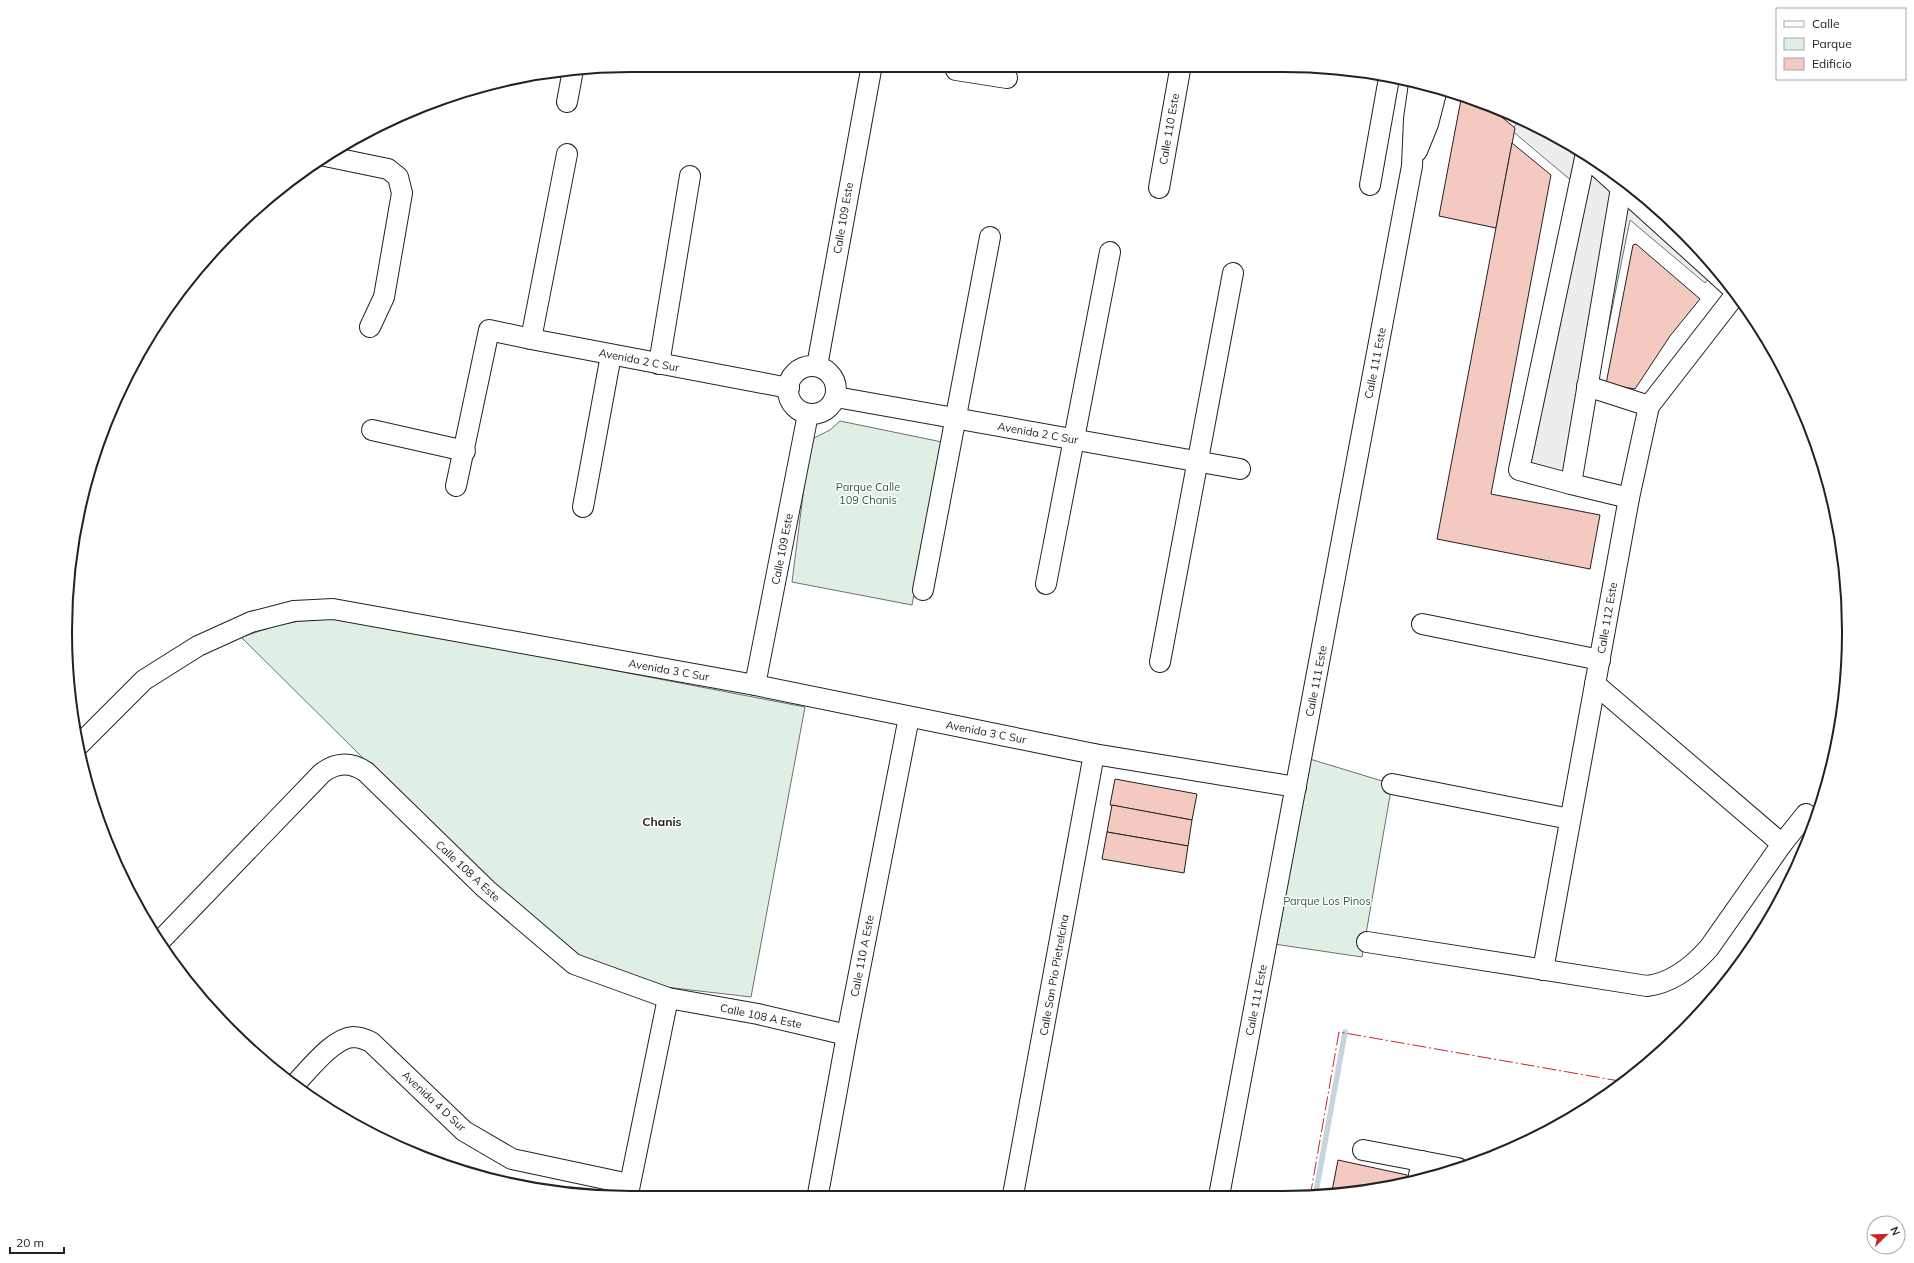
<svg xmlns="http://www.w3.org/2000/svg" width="1914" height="1263" viewBox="0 0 1914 1263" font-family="Mulish,sans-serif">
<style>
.green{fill:#e0efe3;stroke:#6f6f6f}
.parking{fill:#ededed;stroke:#6f6f6f}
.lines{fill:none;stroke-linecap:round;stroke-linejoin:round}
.stream{stroke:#c7d3dd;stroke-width:5.5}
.building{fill:#f3c9c0;stroke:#222}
.minor-casing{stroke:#222;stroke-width:22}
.minor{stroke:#fff;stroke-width:20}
.power{stroke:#c62828;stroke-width:1;stroke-dasharray:14 3 2 3;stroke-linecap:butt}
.labels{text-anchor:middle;stroke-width:3;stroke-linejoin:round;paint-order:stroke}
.street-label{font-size:11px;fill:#222;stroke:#fff}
.park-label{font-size:11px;fill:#2f5e38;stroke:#fff}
.neighbourhood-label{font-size:12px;font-weight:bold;fill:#222;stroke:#fff}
.rim{fill:none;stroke:#222;stroke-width:2}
</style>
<rect width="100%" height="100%" fill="#fff"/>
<g class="green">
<path d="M840,421L942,442L912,605L792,582L810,440L830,430Z"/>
<path d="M331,616L805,707L751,997L665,987L580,958L481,875L241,637L282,624Z"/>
<path d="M1310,759L1392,784L1362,957L1274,944Z"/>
</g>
<path class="parking" d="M1521,119L1533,123L1656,205L1716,270L1705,283L1630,220L1576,487L1514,474L1573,182L1511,130Z"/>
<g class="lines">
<path class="stream" d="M1315,1197L1345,1032"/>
</g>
<g class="building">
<path d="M1462,94L1487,105L1515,128L1496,228L1439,216Z"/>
<path d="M1512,143L1551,175L1491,494L1600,515L1590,569L1437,539Z"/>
<path d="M1636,244L1700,299L1670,336L1635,389L1606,384L1633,245Z"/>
<path d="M1115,779L1197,794L1192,820L1110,805Z"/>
<path d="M1112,805L1192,820L1188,846L1107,832Z"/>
<path d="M1107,832L1188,846L1184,873L1102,859Z"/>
<path d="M1338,1160L1407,1175L1405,1183L1342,1193L1332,1191Z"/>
</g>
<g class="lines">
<defs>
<g id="minor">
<path d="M956,70L1007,78"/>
<path d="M567,102L573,70"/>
<path d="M1417,151L1428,124L1437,89"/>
<path d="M325,156L388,169L398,177L402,193L384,297L370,327"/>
<path d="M1585,158L1519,470L1571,484L1621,188"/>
<path d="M1597,166L1733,289"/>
<path d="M1370,185L1389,78"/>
<path d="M1159,188L1180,70"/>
<path d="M531,339L567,154"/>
<path d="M659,364L690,176"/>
<path d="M817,366L871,70"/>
<circle cx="812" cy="390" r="24"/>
<path d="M1587,386L1649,406"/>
<path d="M836,397L1240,469"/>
<path d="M372,430L465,451"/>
<path d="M1571,484L1629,498"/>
<path d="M456,486L489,330L531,339L789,388"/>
<path d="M583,507L611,355"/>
<path d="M1046,584L1110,252"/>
<path d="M923,590L990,237"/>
<path d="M1422,624L1600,660"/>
<path d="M1160,662L1233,273"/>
<path d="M1595,684L1782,844"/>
<path d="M755,685L808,414"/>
<path d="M79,745L144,680L198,646L251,622L294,611L333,609L755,685L1094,754L1296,787"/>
<path d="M1392,784L1570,819"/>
<path d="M160,941L322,773C337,762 351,762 366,772L486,889L574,964L668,998L758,1014L847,1035"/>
<path d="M1367,942L1647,986C1672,983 1693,966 1709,948L1782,844L1806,814"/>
<path d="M1543,970L1629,498L1649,406L1736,294"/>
<path d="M295,1084C309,1070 333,1038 353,1037C360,1037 365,1039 371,1042L464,1131L512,1159L629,1184"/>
<path d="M1363,1150L1458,1168"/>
<path d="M1418,1180L1422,1161"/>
<path d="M628,1194L668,998"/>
<path d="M818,1194L847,1035L909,717"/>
<path d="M1013,1195L1094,754"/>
<path d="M1219,1196L1412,166L1414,119L1419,84"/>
</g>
</defs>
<use href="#minor" class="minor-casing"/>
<use href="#minor" class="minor"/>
<path class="power" d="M1310,1197L1339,1032L1625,1082"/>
</g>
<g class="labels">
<g class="street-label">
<text transform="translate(1169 129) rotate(-80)" y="4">Calle 110 Este</text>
<text transform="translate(843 218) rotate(-80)" y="4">Calle 109 Este</text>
<text transform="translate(639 360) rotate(11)" y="4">Avenida 2 C Sur</text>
<text transform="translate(1375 363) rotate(-79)" y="4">Calle 111 Este</text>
<text transform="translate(1038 433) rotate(10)" y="4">Avenida 2 C Sur</text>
<text transform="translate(782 549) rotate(-79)" y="4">Calle 109 Este</text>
<text transform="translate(1607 618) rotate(-80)" y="4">Calle 112 Este</text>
<text transform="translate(669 670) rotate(10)" y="4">Avenida 3 C Sur</text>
<text transform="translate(1316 681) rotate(-79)" y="4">Calle 111 Este</text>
<text transform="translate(986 732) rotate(11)" y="4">Avenida 3 C Sur</text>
<text transform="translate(468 871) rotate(43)" y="4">Calle 108 A Este</text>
<text transform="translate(862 956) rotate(-79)" y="4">Calle 110 A Este</text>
<text transform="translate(1054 975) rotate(-80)" y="4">Calle San Pio Pietrelcina</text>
<text transform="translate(1256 1000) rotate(-79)" y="4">Calle 111 Este</text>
<text transform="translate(761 1016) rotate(12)" y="4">Calle 108 A Este</text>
<text transform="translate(434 1101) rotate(43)" y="4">Avenida 4 D Sur</text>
</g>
<g class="park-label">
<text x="868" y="491">Parque Calle<tspan x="868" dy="13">109 Chanis</tspan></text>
<text x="1327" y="905">Parque Los Pinos</text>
</g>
<g class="neighbourhood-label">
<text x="662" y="826">Chanis</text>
</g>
</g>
<path d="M0 0H1914V1263H0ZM631 72H1283A559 559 0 0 1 1842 631V632A559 559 0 0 1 1283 1191H631A559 559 0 0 1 72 632V631A559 559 0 0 1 631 72Z" fill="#fff" fill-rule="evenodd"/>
<path class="rim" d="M631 72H1283A559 559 0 0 1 1842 631V632A559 559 0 0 1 1283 1191H631A559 559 0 0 1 72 632V631A559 559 0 0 1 631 72Z"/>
<rect x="1776" y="8" width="130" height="72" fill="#ffffff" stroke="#a7a7a7"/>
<rect x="1784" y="21" width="20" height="6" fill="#ffffff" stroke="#a7a7a7"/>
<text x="1812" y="28" font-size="12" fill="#222222">Calle</text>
<rect x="1784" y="38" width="20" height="12" fill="#e0efe3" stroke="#a7a7a7"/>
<text x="1812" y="48" font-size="12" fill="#222222">Parque</text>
<rect x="1784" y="58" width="20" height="12" fill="#f3c9c0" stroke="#a7a7a7"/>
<text x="1812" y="68" font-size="12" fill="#222222">Edificio</text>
<g transform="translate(1886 1235) rotate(67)"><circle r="19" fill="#ffffff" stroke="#a7a7a7"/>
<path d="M0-3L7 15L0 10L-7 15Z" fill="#c62828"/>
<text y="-6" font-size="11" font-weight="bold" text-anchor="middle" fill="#222222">N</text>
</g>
<path d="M10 1247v6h54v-6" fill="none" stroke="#222222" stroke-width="2"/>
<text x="16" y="1247" font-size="12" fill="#222222" stroke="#ffffff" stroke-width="3" paint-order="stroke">20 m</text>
</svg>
